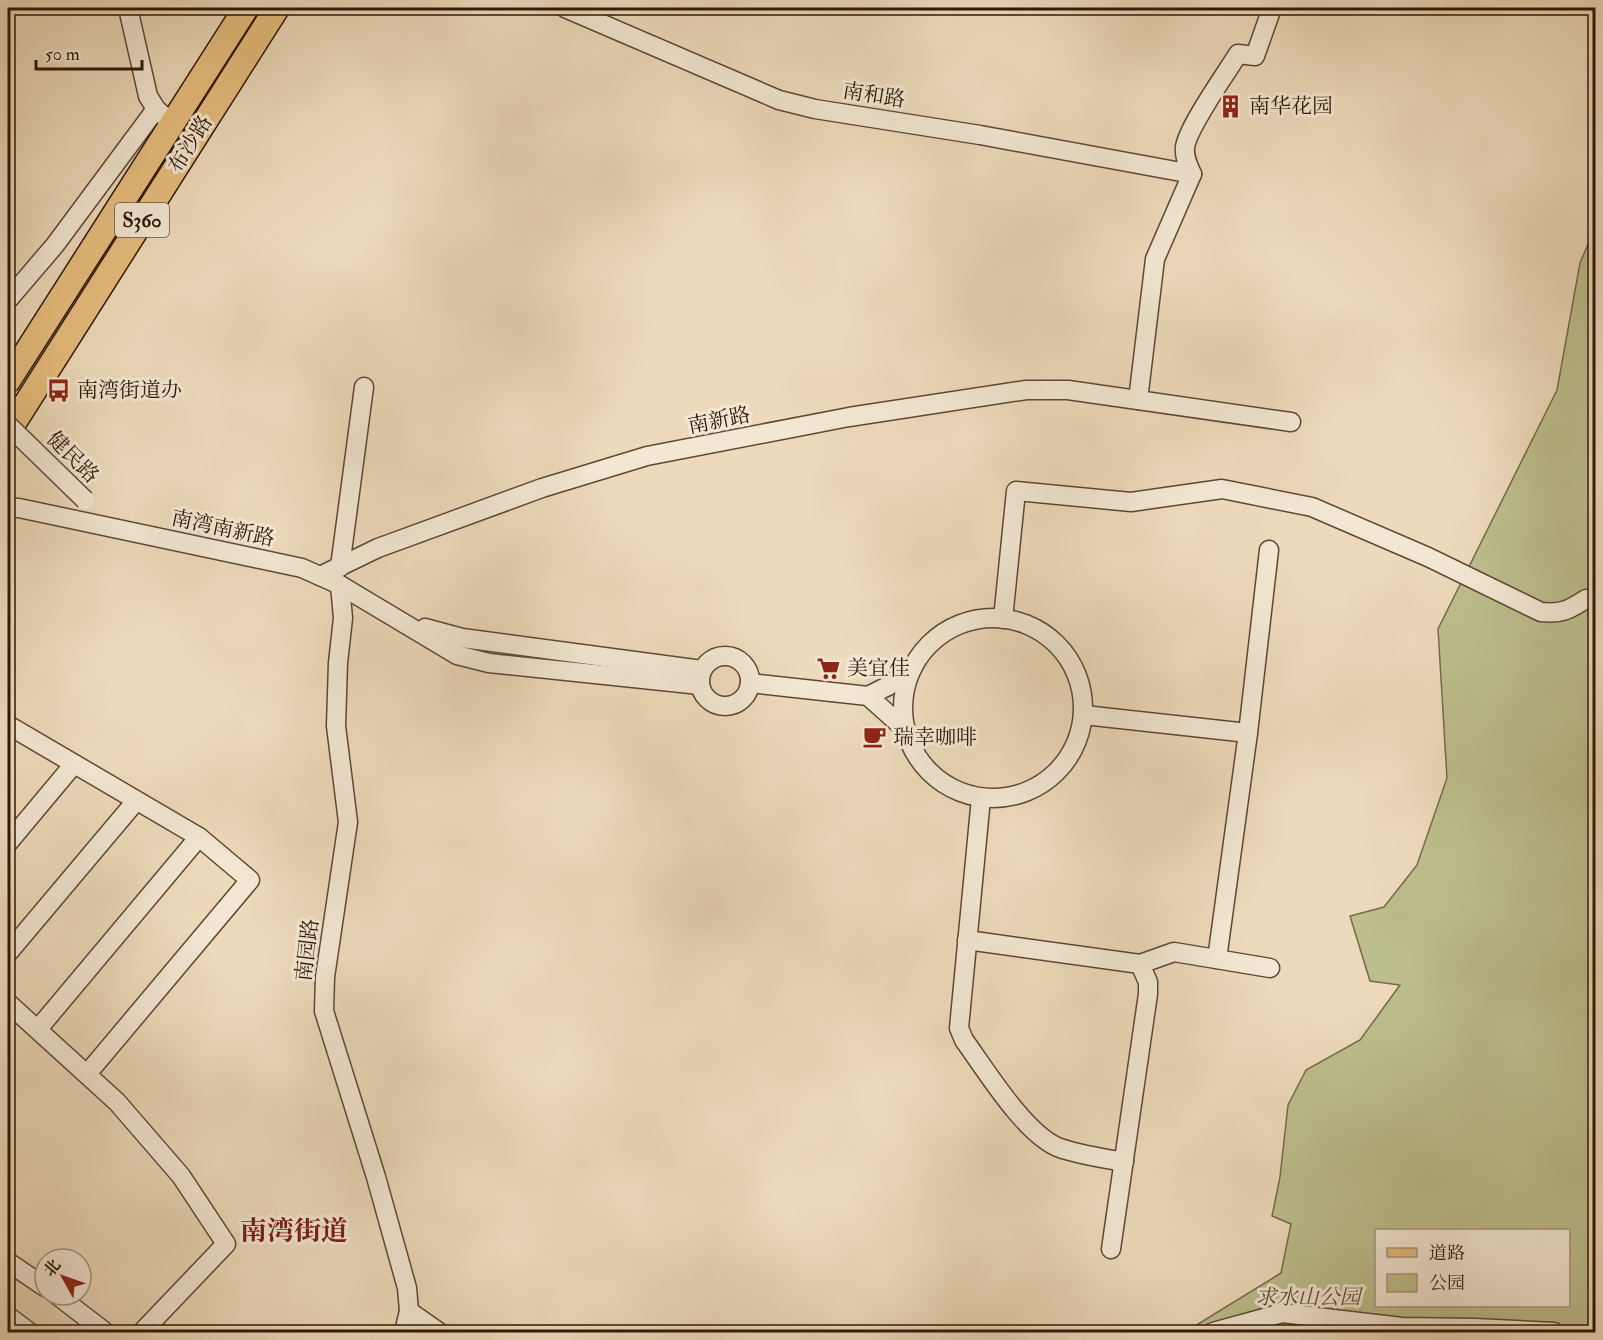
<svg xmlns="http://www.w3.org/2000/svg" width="1603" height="1340" viewBox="0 0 1603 1340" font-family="'IM FELL Double Pica','Noto Serif SC',serif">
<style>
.green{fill:#bdbe8d;stroke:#756b4a;stroke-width:1.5;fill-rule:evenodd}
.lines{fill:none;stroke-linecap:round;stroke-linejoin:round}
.minor-casing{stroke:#5d4833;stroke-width:21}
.major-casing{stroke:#2d1806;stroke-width:27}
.minor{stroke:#f3e7d3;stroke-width:18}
.major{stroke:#e6bd7e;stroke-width:24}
.minor-bridge-casing{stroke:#5d4833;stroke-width:21;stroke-linecap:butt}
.minor-bridge{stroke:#f3e7d3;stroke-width:18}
.labels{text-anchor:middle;stroke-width:6;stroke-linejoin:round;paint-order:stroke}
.shield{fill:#f3e7d3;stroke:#685644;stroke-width:1.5}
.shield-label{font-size:20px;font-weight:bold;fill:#2d1806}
.street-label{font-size:21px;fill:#2d1806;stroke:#f3e7d3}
.poi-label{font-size:21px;fill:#2d1806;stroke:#f3e7d3;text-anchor:start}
.park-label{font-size:21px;font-style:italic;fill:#584a2e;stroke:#f3e7d3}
.district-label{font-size:27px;font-weight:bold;fill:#7a1f14;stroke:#f3e7d3}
</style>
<rect width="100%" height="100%" fill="#eddabb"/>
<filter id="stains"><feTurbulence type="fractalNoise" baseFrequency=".00333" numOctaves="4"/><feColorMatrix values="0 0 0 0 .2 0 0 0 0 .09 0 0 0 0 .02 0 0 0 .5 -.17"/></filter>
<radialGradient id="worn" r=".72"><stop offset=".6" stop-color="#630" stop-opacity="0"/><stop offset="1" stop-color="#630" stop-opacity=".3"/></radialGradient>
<path class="green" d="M1595,228V1332H1185L1281,1273L1291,1224L1272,1216L1280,1177L1288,1105L1306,1070L1360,1040L1400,985L1370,981L1350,916L1384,907L1417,865L1447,778L1438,629L1557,390L1580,263ZM1376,1230H1568V1306H1376Z"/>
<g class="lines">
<defs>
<g id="minor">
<path d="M128,8L148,96L156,109L165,117"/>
<path d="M565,8L779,100L815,109L980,135L1192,174"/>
<path d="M8,300L55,245L156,109"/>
<path d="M1138,400L1155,259L1192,174C1188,165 1184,157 1185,147C1188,127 1225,75 1238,54L1255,56L1272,8"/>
<path d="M8,508H19L302,568L340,585L457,655L489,663L700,685"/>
<path d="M340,567L364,387"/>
<path d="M320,576L378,548L542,488L647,456L849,417L1026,390H1068L1291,422"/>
<path d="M340,585L343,618L338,663L336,726L348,822L325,977L324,1011L376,1177L407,1288L409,1311L404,1332"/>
<circle cx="993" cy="708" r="90"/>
<path d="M1003,619L1016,491L1131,502L1222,489L1312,507L1428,557L1541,612C1562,614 1569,610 1586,599"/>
<path d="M425,628L462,638L702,670"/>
<circle cx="725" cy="681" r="25"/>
<path d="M750,683L868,696L906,730"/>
<path d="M868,696L888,686L913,667"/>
<path d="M1084,715L1248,733"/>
<path d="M8,725L199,837L250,880L87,1074"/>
<path d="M981,798L959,1028L964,1040C985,1069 1026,1136 1060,1148C1080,1155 1103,1158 1124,1162"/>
<path d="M8,843L74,764"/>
<path d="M967,940L1140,964L1174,952L1270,968"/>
<path d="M8,953L136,801"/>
<path d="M1217,959L1248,733L1269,550"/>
<path d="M8,1003L117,1102L181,1176L226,1244L142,1332"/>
<path d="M38,1029L199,837"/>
<path d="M1111,1249L1148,994V982L1140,964"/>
<path d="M8,1262L45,1287"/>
<path d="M57,1295L105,1332"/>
<path d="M409,1311L439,1332"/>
<path d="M8,1316L29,1332"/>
<path d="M1213,1332L1282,1313L1402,1327L1475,1328L1554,1332"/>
</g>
<g id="major">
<path d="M8,381L246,8"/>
<path d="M8,432L277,8"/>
</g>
</defs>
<use href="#minor" class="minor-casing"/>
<use href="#major" class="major-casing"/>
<use href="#minor" class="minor"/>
<use href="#major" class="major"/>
<defs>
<path id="minor-bridge" d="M8,425L85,500"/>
</defs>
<use href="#minor-bridge" class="minor-bridge-casing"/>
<use href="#minor-bridge" class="minor-bridge"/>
</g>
<defs>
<symbol id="building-bare" viewBox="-9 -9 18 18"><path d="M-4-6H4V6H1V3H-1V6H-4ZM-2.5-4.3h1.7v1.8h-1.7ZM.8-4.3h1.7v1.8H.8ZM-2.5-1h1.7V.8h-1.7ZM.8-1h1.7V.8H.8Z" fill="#8f2418" stroke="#f3e7d3" stroke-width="2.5" paint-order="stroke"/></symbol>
<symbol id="bus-bare" viewBox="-9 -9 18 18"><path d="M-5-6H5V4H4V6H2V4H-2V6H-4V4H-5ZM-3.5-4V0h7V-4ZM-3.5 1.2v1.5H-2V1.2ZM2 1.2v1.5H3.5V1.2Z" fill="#8f2418" stroke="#f3e7d3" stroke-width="2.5" paint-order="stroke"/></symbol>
<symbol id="supermarket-bare" viewBox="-9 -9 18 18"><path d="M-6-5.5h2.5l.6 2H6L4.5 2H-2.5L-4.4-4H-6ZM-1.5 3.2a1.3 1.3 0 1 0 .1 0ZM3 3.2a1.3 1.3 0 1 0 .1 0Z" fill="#8f2418" stroke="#f3e7d3" stroke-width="2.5" paint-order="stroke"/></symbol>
<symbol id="cafe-bare" viewBox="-9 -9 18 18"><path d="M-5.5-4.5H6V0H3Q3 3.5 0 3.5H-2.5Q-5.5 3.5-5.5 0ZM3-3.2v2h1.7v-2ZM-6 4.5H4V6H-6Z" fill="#8f2418" stroke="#f3e7d3" stroke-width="2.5" paint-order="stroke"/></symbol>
</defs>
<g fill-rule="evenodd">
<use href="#building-bare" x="1214" y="90" width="33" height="33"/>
<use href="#bus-bare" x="42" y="374" width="33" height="33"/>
<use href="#supermarket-bare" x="812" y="652" width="33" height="33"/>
<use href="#cafe-bare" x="858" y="720" width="33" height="33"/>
</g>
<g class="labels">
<rect class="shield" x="115" y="203" width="54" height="34" rx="4.5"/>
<g class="shield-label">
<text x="142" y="227">S360</text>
</g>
<g class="street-label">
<text transform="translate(874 95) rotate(9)" y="7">南和路</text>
<text transform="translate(190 144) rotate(-58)" y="7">布沙路</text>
<text transform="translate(719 420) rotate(-11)" y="7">南新路</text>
<text transform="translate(73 457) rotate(45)" y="7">健民路</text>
<text transform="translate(223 528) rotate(12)" y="7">南湾南新路</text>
<text transform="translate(307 950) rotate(-83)" y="7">南园路</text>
</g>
<g class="poi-label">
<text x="1249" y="113">南华花园</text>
<text x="77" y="397">南湾街道办</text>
<text x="847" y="675">美宜佳</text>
<text x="893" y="744">瑞幸咖啡</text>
</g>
<g class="park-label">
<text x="1308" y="1304">求水山公园</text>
</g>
<g class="district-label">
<text x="294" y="1240">南湾街道</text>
</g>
</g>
<rect width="1603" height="1340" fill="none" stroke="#eddabb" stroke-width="30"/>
<rect x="9" y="9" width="1585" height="1322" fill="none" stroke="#2d1806" stroke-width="3"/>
<rect x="15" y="15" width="1573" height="1310" fill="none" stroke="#2d1806" stroke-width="1.5"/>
<rect x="1375" y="1229" width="195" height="78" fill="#f3e7d3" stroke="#a49481" stroke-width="1.5"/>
<rect x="1387" y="1248" width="30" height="9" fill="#e6bd7e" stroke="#a49481" stroke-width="1.5"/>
<text x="1429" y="1259" font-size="18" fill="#2d1806">道路</text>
<rect x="1387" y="1274" width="30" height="18" fill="#bdbe8d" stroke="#a49481" stroke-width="1.5"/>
<text x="1429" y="1289" font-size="18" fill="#2d1806">公园</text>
<g transform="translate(63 1277) rotate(310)"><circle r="28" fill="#f3e7d3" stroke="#a49481" stroke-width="1.5"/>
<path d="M0-4.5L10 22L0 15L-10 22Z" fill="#8f2418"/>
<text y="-9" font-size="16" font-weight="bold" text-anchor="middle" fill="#2d1806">北</text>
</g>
<path d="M36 60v9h106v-9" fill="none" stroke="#2d1806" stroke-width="3"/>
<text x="45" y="60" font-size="18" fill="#2d1806" stroke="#f3e7d3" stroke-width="4.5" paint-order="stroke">50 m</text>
<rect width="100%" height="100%" filter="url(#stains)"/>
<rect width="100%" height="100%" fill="url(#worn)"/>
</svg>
